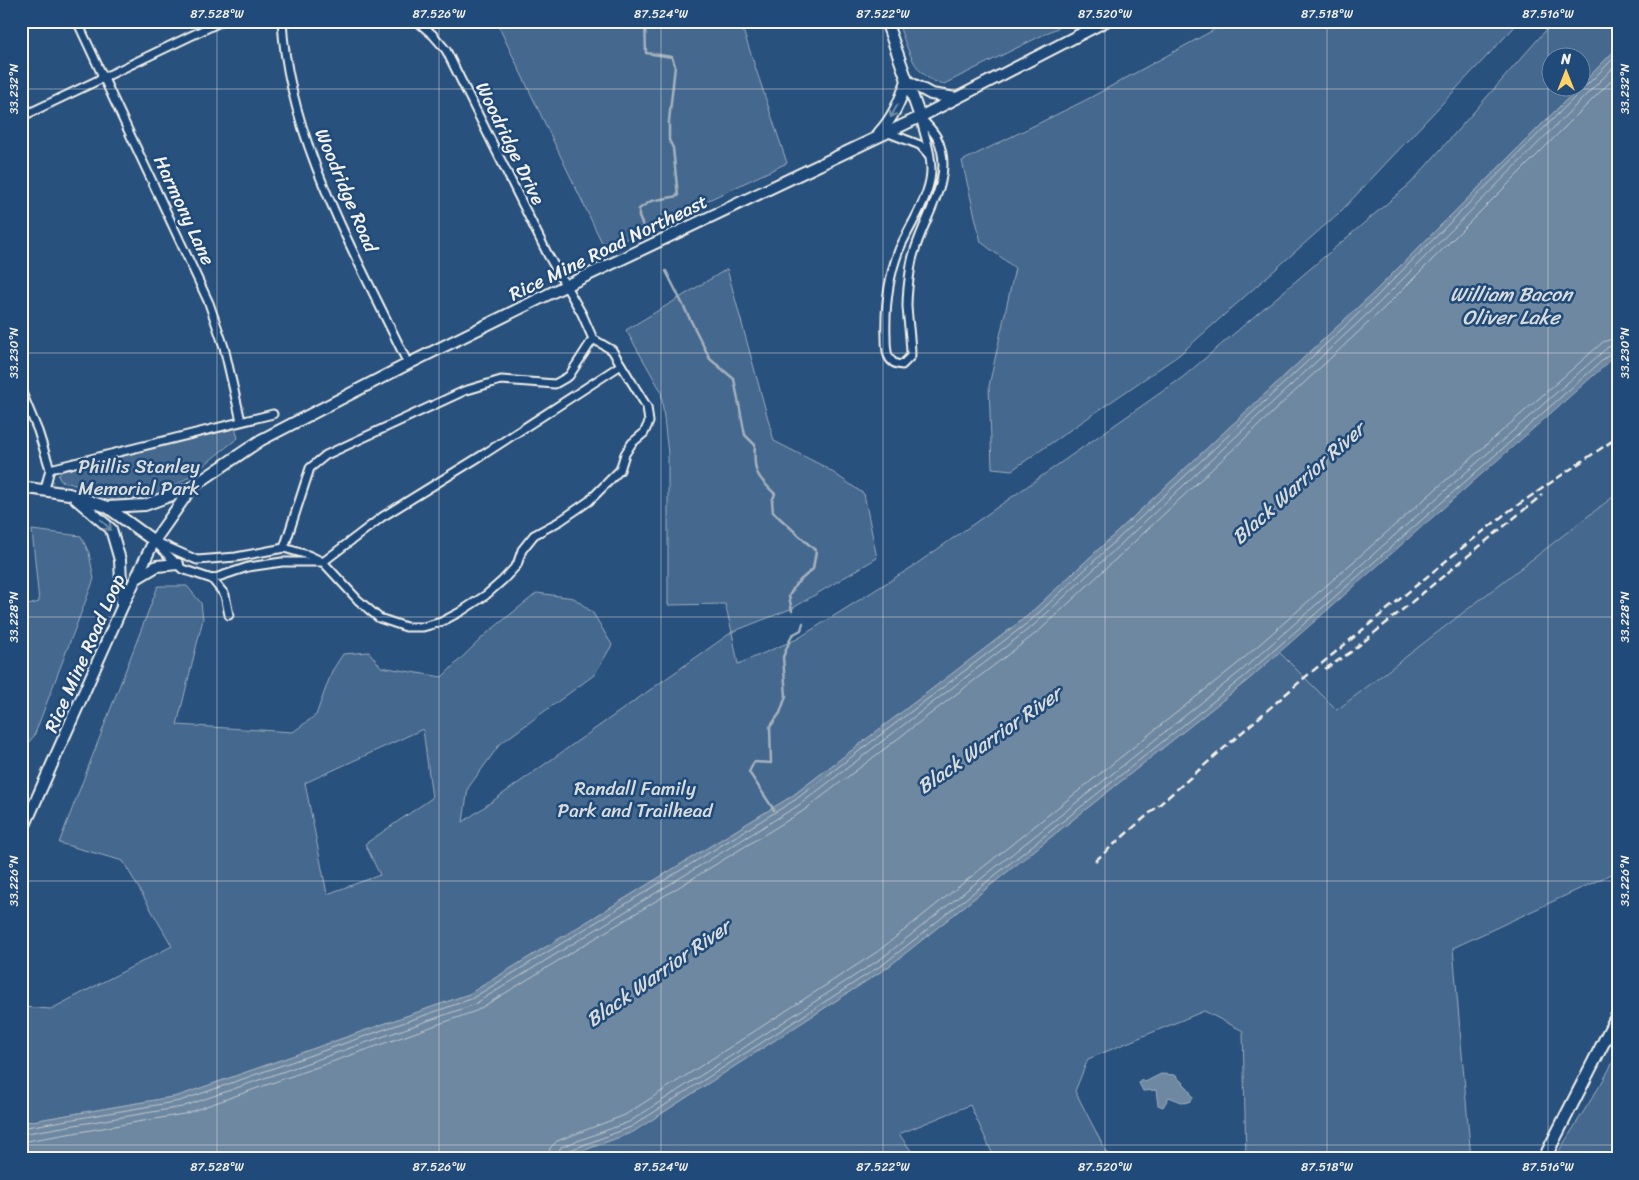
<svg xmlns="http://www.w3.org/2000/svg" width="1639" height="1180" viewBox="0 0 1639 1180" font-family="Sriracha,sans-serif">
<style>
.built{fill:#375d86}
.green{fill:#45688e;stroke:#9cacbb;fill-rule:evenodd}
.water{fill:#6e88a2;stroke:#a4b2be}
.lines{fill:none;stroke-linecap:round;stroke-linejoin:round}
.shore{stroke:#bec7cc;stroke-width:1}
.stream{stroke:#a4b2be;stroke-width:2.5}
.street-casing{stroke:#f4f1e8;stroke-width:11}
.secondary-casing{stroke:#f4f1e8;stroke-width:14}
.primary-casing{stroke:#f4f1e8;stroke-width:15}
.street{stroke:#1f4a7a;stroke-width:7}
.secondary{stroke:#1f4a7a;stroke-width:10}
.primary{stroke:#1f4a7a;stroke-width:11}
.rail{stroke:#f4f1e8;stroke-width:2.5;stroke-dasharray:8 4;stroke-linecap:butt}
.oneway{stroke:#748da6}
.ticks{fill:none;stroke:#f4f1e8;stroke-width:1;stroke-opacity:0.45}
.labels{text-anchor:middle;stroke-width:5;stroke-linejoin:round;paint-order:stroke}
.street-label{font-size:19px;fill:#f4f1e8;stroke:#1f4a7a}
.park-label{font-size:19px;fill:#dadcda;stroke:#1f4a7a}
.water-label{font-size:20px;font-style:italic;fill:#d9dcda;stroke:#1f4a7a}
.neatline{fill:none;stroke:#f4f1e8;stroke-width:2}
.ticks-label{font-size:12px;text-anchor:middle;fill:#f4f1e8}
</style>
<rect width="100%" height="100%" fill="#28517e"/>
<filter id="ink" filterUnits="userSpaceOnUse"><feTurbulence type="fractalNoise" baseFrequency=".02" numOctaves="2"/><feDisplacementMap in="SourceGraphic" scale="10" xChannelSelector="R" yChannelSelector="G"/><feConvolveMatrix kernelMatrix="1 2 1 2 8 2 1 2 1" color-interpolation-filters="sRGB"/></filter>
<g filter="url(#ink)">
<path class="built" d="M1618,354V493L1337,710L1279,652Z"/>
<g class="green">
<path d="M496,21H740L787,163L605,249Z"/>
<path d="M897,21H1071L944,84C913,79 908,47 897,21Z"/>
<path d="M1230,21H1520L1341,211L1179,355L1012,470L992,468L989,386L1015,268L981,242L962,161L1084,101Z"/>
<path d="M1554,21H1618V47L1582,84V58H1552V88H1578L1370,296L1026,617L792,796L469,994L178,1096L21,1123V1007L51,1009L172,946L123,861L59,843L158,586H187L201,603L203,619L177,725L293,732L316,715L332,671L343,654L369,652L381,667L442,677L486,634L537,593L574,598L593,613L612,645L594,675L500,744L468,788L463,822L732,632L725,604L668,605V454L661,391L626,330L727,269L774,441L825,467L864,494L877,558L793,608L732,632L738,664L797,639L912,567L1183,377L1411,183ZM423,729L432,798L365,844L380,875L327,894L305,783Z"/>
<path d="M235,428L238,438C207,461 163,506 123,502C105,500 81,485 61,481L58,476L62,471Z"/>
<path d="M1618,493V871L1453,948L1471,1159H1246L1243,1031L1204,1011L1088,1059L1075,1091L1110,1159H995L970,1105L899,1134L917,1159H561L633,1132L888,967L1248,680L1279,652L1337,710Z"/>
<path d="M32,530L81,536L89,553L94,579L34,736L21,751V607L39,602Z"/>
<path d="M1618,1052V1159H1554L1604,1079Z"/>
</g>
<g class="water">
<path d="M1618,47V354L1248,680L888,967L633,1132L561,1159H21V1123L178,1096L469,994L792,796L1026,617L1370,296L1578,88H1582V84Z"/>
<path d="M1161,1074L1175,1075L1188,1088L1193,1098L1191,1101L1184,1103L1169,1097L1163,1107L1158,1105L1156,1090L1143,1091L1139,1083L1142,1079L1145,1082Z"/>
</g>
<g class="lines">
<g class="shore">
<path d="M21,1128L180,1101L471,999L795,800L1030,621L1374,299L1579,93L1582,88L1587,85L1618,54"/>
<path d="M21,1134L182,1107L473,1005L799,805L1034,625L1378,304L1618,63"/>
<path d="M21,1142L184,1114L476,1011L803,811L1039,631L1383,309L1618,74"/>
<path d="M548,1159L550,1148L557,1141L625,1115L877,952L1236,665L1603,342L1618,337"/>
<path d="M555,1159L561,1147L629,1122L882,958L1241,671L1608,347L1618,344"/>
<path d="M562,1159L565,1152L631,1127L885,963L1245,676L1612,352L1618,351"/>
</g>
<g class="stream">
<path d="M644,228L639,217V209L651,201L678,196L673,148L669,140V121L675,66L672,57L646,53L645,21"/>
<path d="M666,271L710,359L734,379L745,435L755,445C753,471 756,476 775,494L772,501L773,512L816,551L813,569L796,584L789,596L792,611"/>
<path d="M774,810L749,772L754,762L771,763L770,727L780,713L786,696L783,657L792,635L801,630L803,623"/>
</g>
<defs>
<g id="street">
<path d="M77,21L209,303L224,347L241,421"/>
<path d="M282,21C288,140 358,258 408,364"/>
<path d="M21,117L222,21"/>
<path d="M920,117C925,123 933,130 937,138C958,181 918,222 911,265C909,278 907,293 907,306C908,323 911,339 911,356L902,365C886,364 886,350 886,336C885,307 888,278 899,250C909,227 925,205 930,180C934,159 925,137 920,117Z"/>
<path d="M886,132L920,145L929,155"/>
<path d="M21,390L38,431L50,469L45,489"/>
<path d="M50,469L273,414"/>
<path d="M154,541L197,560L236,557L284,548L308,555L323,562L358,600L379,618L406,627H423L441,622L460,612L486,595L503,580L517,565L522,550L534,535L560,521L589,501L620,470L625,454L632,443L644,433L649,422L647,407L612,350L593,339L582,314L548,255L446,50L433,35L417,21"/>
<path d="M158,545L182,569L212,579L225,595L229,615"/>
<path d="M284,548L310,468L326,455L464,391L501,380L555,384L569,376L593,339"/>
<path d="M212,579L248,567L282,562H323L382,517L484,454L621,365"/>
</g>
<g id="secondary">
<path d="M886,21L920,117"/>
<path d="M879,133C893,118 900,101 907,81L931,94L956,98"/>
<path d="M21,487L69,494L107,507L154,541"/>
<path d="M76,499L111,529L120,560L122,604"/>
<path d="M107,507L145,505L191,488"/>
<path d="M137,578L157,566L178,564"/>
<path d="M21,834L122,607L154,541L192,487L261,440L408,364L565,286L920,117L1106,21"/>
</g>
<path id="primary" d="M1544,1159L1618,1014"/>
</defs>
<use href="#street" class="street-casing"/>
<use href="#secondary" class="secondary-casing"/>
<use href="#primary" class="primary-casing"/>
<use href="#street" class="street"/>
<use href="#secondary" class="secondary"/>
<use href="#primary" class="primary"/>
<g class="rail">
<path d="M1325,669L1351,652L1542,495"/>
<path d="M1095,861L1303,679L1452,556L1509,511L1618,437"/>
</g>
</g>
<defs><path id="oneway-shaft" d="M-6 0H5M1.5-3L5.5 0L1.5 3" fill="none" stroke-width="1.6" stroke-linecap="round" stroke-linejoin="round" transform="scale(1.25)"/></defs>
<g class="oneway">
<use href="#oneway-shaft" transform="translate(894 111) rotate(119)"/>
<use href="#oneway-shaft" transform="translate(106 525) rotate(46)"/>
</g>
</g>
<path class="ticks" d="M217,21V1159M439,21V1159M661,21V1159M883,21V1159M1105,21V1159M1327,21V1159M1548,21V1159M21,89H1618M21,353H1618M21,617H1618M21,881H1618M21,1145H1618"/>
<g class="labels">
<g class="street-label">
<text transform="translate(511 143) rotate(64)" y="7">Woodridge Drive</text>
<text transform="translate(347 190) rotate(67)" y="7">Woodridge Road</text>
<text transform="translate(185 210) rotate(65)" y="7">Harmony Lane</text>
<text transform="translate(608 247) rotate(-26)" y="7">Rice Mine Road Northeast</text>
<text transform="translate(84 653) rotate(-66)" y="7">Rice Mine Road Loop</text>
</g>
<g class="park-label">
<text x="139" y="473">Phillis Stanley<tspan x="139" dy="22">Memorial Park</tspan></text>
<text x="635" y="795">Randall Family<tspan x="635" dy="22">Park and Trailhead</tspan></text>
</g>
<g class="water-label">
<text x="1511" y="301">William Bacon<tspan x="1511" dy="23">Oliver Lake</tspan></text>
<text transform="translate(1298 483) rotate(-42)" y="7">Black Warrior River</text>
<text transform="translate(989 740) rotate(-35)" y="7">Black Warrior River</text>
<text transform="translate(658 973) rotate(-35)" y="7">Black Warrior River</text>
</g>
</g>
<rect width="1639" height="1180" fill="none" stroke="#1f4a7a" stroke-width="55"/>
<g transform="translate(1566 72)"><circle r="24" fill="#1f4a7a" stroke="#748da6"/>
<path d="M0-4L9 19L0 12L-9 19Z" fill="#ffd166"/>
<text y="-8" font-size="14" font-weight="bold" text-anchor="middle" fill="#f4f1e8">N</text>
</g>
<rect x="28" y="28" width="1584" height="1124" class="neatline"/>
<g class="ticks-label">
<text x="217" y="18">87.528°W</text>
<text x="439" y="18">87.526°W</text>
<text x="661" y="18">87.524°W</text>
<text x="883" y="18">87.522°W</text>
<text x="1105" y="18">87.520°W</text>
<text x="1327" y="18">87.518°W</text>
<text x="1548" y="18">87.516°W</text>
<text transform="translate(14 89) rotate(-90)" y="4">33.232°N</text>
<text transform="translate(1625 89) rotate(-90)" y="4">33.232°N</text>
<text transform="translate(14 353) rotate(-90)" y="4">33.230°N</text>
<text transform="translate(1625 353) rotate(-90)" y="4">33.230°N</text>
<text transform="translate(14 617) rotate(-90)" y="4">33.228°N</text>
<text transform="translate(1625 617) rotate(-90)" y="4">33.228°N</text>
<text transform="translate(14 881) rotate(-90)" y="4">33.226°N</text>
<text transform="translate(1625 881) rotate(-90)" y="4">33.226°N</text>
<text x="217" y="1171">87.528°W</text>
<text x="439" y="1171">87.526°W</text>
<text x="661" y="1171">87.524°W</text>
<text x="883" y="1171">87.522°W</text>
<text x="1105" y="1171">87.520°W</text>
<text x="1327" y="1171">87.518°W</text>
<text x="1548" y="1171">87.516°W</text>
</g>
</svg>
